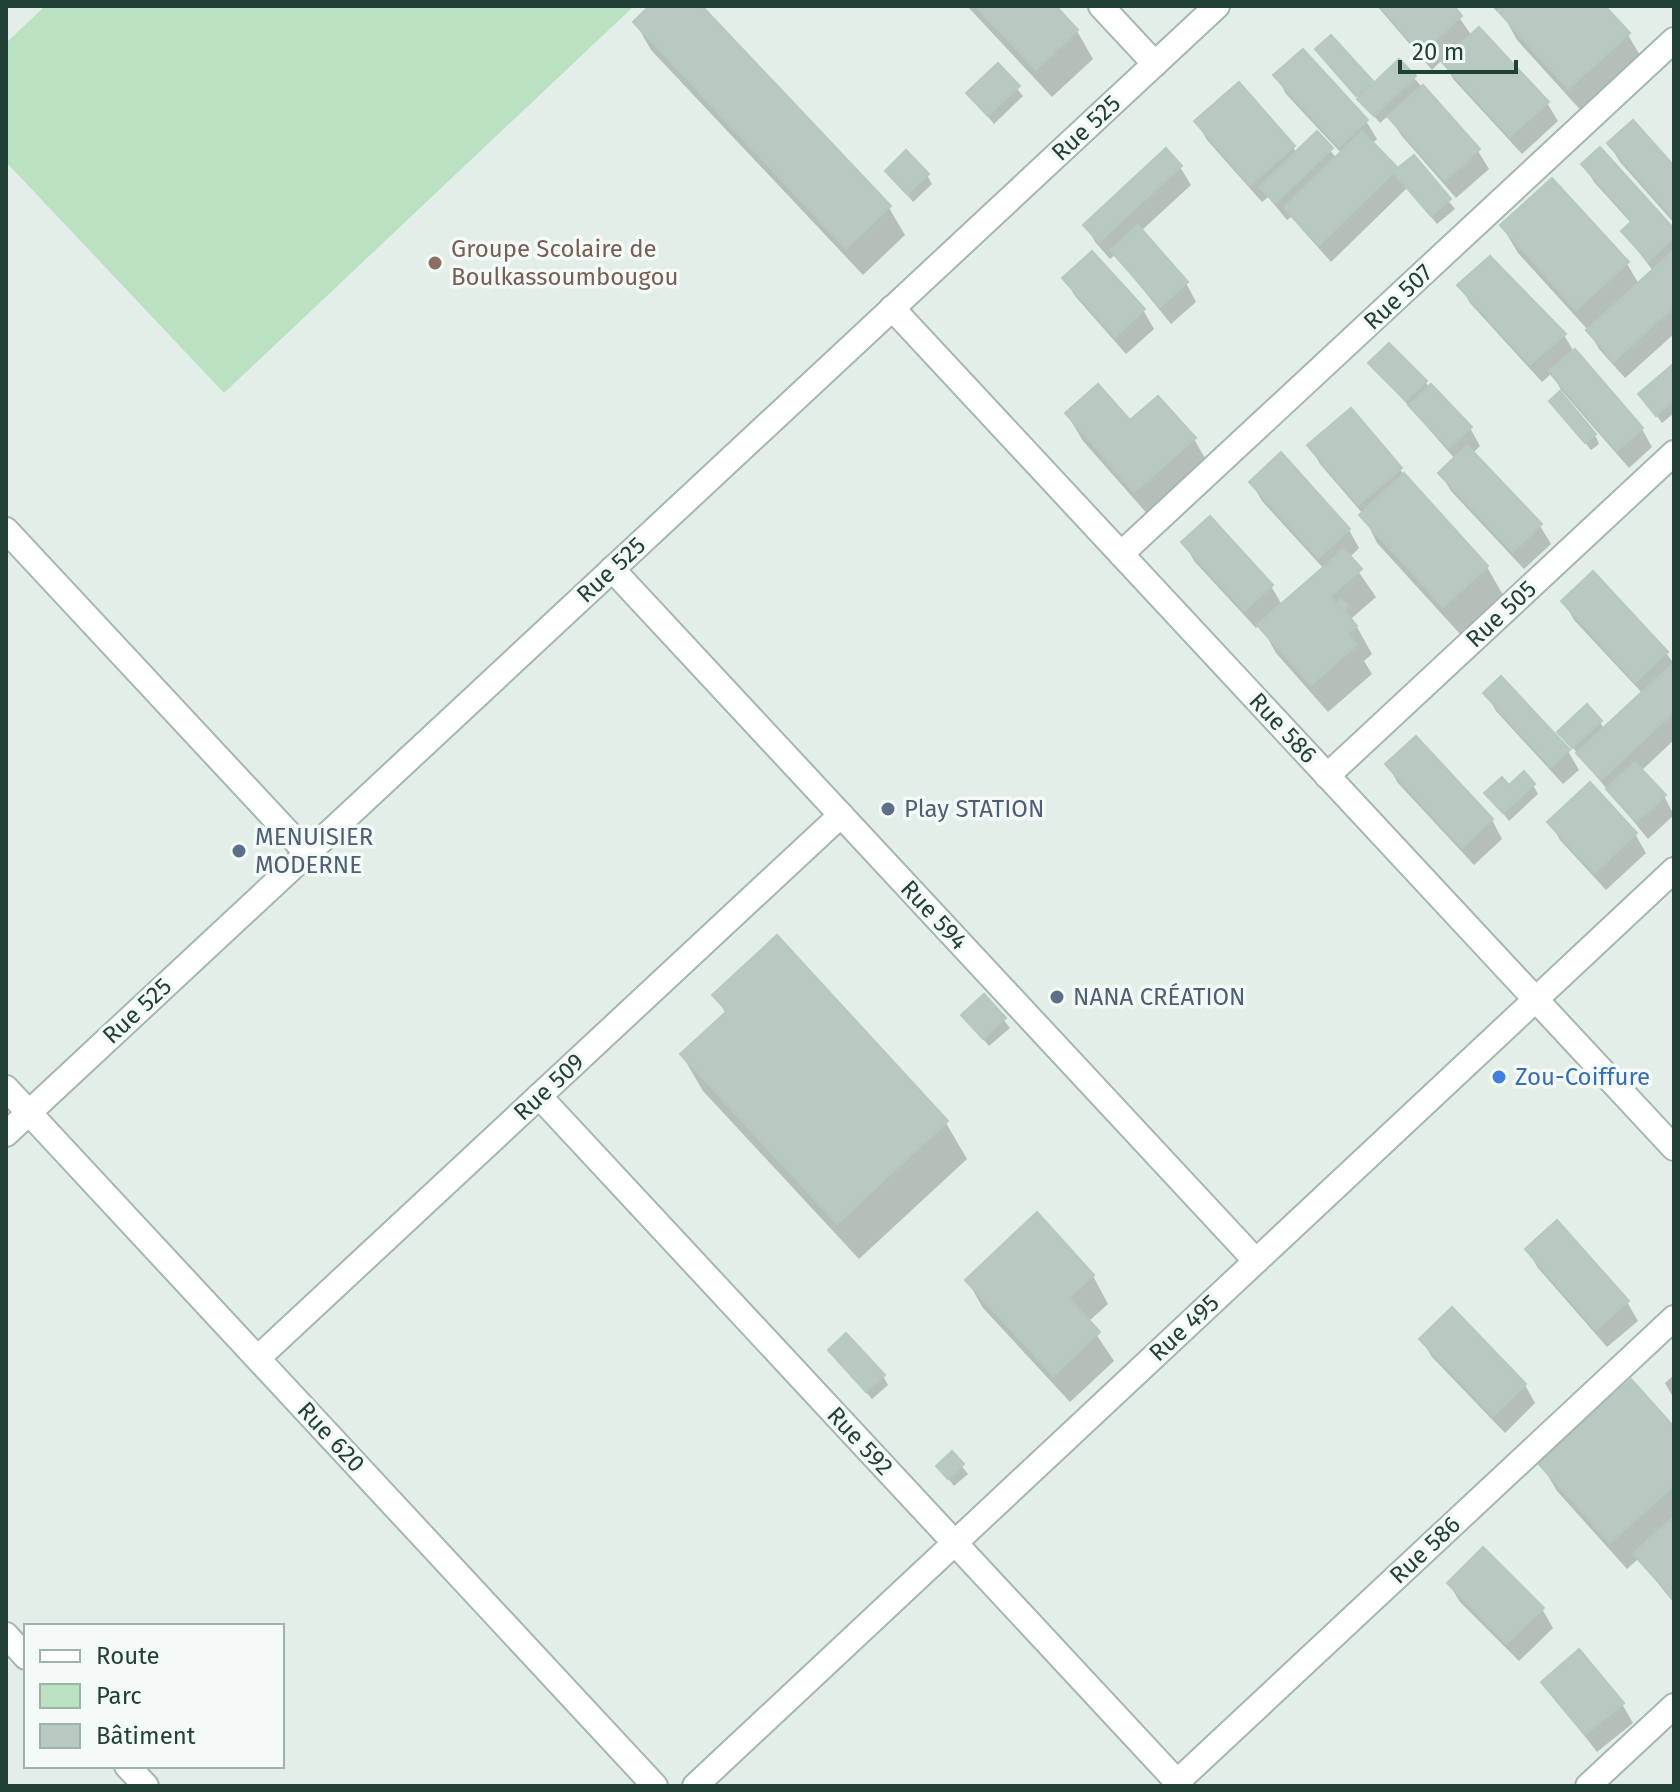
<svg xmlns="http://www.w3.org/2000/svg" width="1680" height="1792" viewBox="0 0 1680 1792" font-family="'Fira Sans',sans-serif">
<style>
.green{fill:#bae1c2}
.shadow{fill:#0003}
.building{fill:#b8c9c1;stroke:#b5c9bf;stroke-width:2}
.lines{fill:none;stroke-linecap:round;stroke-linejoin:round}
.minor-casing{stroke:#a5b7af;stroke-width:28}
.tertiary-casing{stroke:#a5b7af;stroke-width:28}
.minor{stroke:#fff;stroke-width:24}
.tertiary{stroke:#fff;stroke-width:24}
.education-dot{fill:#8d6e63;stroke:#f4faf7;stroke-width:3}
.service-dot{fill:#5c6f8a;stroke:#f4faf7;stroke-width:3}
.shop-dot{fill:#3f7fe0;stroke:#f4faf7;stroke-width:3}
.labels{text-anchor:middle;stroke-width:7;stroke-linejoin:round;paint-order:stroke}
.street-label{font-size:24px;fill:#214137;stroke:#f4faf7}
.education-label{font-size:24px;fill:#785e54;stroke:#f4faf7;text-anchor:start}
.service-label{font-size:24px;fill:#4e5e75;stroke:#f4faf7;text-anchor:start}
.shop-label{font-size:24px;fill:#366cbe;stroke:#f4faf7;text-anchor:start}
</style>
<rect width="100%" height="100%" fill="#e3eee8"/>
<path class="green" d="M45,6H634L224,393L6,162V43Z"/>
<g class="shadow">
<path d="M652,6H699L889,208L905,235L863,275L651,50L635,22Z"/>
<path d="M967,6H1053L1077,31L1093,59L1052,97Z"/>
<path d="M1377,6H1451L1472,36L1547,103L1558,121L1522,154L1454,80L1442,60L1432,70Z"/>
<path d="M1492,6H1602L1628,35L1644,62L1585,115L1517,40L1500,9L1497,12Z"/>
<path d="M1318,50L1374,86L1414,78L1478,151L1489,169L1456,198L1401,135L1389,115L1380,123Z"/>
<path d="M998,66L1023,96L994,124L969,93Z"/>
<path d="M1276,75L1366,121L1377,139L1372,144L1398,171L1414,158L1455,209L1437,224L1407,188L1331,262L1291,217L1287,220L1268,197L1262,202L1207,140L1197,122L1293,147L1297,153L1317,134L1337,159L1342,154L1286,94Z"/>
<path d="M1609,144L1674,169V223L1620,162Z"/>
<path d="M1584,164L1674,232V334L1625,378L1599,349L1588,330L1518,253L1502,226L1552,180L1627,264L1639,284L1653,271L1623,231L1632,224L1594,182Z"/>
<path d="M1180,167L1191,185L1141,231L1186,283L1196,302L1171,324L1115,255L1110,259L1096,243L1085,225Z"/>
<path d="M887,171L927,175L932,184L913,202Z"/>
<path d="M1092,254L1143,310L1154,329L1126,354L1075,296L1064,278Z"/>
<path d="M1460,285L1564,335L1574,352L1642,429L1652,447L1629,468L1561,390L1552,373L1542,382L1470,303Z"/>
<path d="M1371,363L1425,382L1470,428L1480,446L1473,453L1540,526L1551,544L1524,569L1451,491L1440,473L1455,459Z"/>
<path d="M1672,368L1674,413L1662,423L1641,395Z"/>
<path d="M1551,401L1595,435L1599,444L1591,450Z"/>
<path d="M1067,414L1130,423L1194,439L1210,467L1151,518L1083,441Z"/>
<path d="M1310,446L1400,470L1487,567L1503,595L1460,634L1377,543L1363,514L1320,464Z"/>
<path d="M1251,482L1349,530L1359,548L1349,558L1376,597L1352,618L1372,654L1364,661L1372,674L1328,712L1276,653L1260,624L1256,628L1194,561L1184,542L1271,586L1282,605L1324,569L1262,501Z"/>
<path d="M1564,601L1666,653L1674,664V740L1641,771L1664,796L1674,815L1648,839L1560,732L1600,722L1604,729L1643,694L1574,620Z"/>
<path d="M1486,693L1568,751L1579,770L1563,784L1496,711Z"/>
<path d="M1416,738L1492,820L1502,839L1474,865L1398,783L1387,764Z"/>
<path d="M1533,785L1538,794L1509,821L1487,793Z"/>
<path d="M1550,822L1635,834L1646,853L1606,890L1560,840Z"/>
<path d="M777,938L946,1123L967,1159L859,1259L703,1091L682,1055L726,1014L715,995Z"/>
<path d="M984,996L1010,1028L989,1046L963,1016Z"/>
<path d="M1557,1223L1627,1302L1638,1321L1607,1347L1538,1268L1527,1250Z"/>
<path d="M1093,1276L1108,1304L1088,1322L1114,1361L1070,1402L983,1308L967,1280Z"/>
<path d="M1421,1339L1525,1385L1535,1403L1505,1433L1432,1357Z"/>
<path d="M830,1351L883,1376L888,1385L872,1399Z"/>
<path d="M1674,1375V1399L1665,1383Z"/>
<path d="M1674,1430V1603L1638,1559L1627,1569L1557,1491L1541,1464Z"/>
<path d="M952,1454L968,1474L954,1486L938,1466Z"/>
<path d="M1449,1584L1542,1609L1553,1628L1519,1661L1460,1602Z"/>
<path d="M1543,1682L1622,1704L1633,1723L1597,1752Z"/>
</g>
<g class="building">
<path d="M649,6H702L891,206L846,249L633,22Z"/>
<path d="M975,6H1056L1078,30L1036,70Z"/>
<path d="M1380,6H1454L1462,16L1420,53Z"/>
<path d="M1505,6H1605L1630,33L1568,89L1499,12Z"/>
<path d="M1479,27L1549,102L1510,137L1441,61Z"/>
<path d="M1331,35L1373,81L1356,96L1315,49Z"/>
<path d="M1303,49L1368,120L1339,147L1273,75Z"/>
<path d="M1399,59L1416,76L1374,116L1357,99Z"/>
<path d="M998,63L1020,86L988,116L966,93Z"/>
<path d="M1239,82L1295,146L1250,185L1194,121Z"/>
<path d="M1423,85L1480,149L1445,181L1387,116Z"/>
<path d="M1633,120L1674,166V219L1607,143Z"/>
<path d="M1317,131L1333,148L1276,203L1259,187Z"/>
<path d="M1362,131L1398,168L1319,245L1284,208Z"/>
<path d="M1600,147L1674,229V238L1648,261L1621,231L1632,221L1581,164Z"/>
<path d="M1166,148L1182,166L1099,242L1083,225Z"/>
<path d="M906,150L929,174L907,194L885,171Z"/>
<path d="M1414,155L1451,199L1431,216L1393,172Z"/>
<path d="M1552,178L1629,262L1576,310L1500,225Z"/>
<path d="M1138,225L1188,282L1160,307L1110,250Z"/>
<path d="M1674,250V306L1614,362L1586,330Z"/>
<path d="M1092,251L1145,309L1115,337L1062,278Z"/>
<path d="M1490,256L1566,334L1530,365L1457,285Z"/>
<path d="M1389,343L1427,381L1406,401L1368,363Z"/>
<path d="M1575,349L1643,428L1617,451L1548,371Z"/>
<path d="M1672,365L1674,400L1656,416L1638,394Z"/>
<path d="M1098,384L1130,420L1158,396L1196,438L1134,492L1065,413Z"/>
<path d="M1431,384L1472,427L1449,448L1408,405Z"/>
<path d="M1560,391L1596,434L1585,443L1549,401Z"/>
<path d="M1351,408L1402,468L1358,505L1307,445Z"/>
<path d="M1467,445L1542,524L1513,552L1438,473Z"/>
<path d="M1281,452L1350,529L1318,558L1249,482Z"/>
<path d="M1404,473L1488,566L1443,607L1359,515Z"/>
<path d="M1210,516L1273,585L1244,611L1181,542Z"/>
<path d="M1344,549L1362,569L1330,597L1336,604L1341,599L1348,606L1343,610L1357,626L1348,634L1357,645L1311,685L1257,625Z"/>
<path d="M1593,571L1668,652L1635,682L1561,601Z"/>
<path d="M1674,662V712L1601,780L1576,753Z"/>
<path d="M1501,676L1570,750L1551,767L1483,693Z"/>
<path d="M1587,704L1602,721L1572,748L1557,732Z"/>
<path d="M1416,736L1493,819L1462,848L1385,764Z"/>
<path d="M1635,762L1666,795L1636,822L1606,789Z"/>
<path d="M1524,771L1535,784L1503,813L1484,793L1502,777L1509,785Z"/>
<path d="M1590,782L1637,833L1594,873L1547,822Z"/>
<path d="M777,935L948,1121L837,1224L680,1054L727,1011L712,995Z"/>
<path d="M984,994L1006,1018L983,1039L961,1015Z"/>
<path d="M1037,1212L1094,1275L1069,1298L1100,1332L1053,1376L965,1280Z"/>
<path d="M1557,1220L1629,1301L1596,1330L1525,1249Z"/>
<path d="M1452,1307L1526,1384L1493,1416L1419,1339Z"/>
<path d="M846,1333L885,1375L866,1392L828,1350Z"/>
<path d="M1631,1379L1674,1427V1485L1610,1543L1538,1463Z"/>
<path d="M952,1451L964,1464L948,1479L936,1466Z"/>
<path d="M1674,1516V1597L1673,1598L1633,1554Z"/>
<path d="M1483,1547L1544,1608L1507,1644L1447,1583Z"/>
<path d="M1579,1649L1624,1703L1585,1735L1541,1682Z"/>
</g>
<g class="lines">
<defs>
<g id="minor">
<path d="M1101,6L1155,64"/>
<path d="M892,308L1674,1148"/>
<path d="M6,530L307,853"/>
<path d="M1121,554L1674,40"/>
<path d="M612,569L1256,1261"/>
<path d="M1327,776L1674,453"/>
<path d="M6,1088L655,1786"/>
<path d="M539,1096L1181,1786"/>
<path d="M258,1358L841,815"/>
<path d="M6,1635L26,1657"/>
<path d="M127,1766L146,1786"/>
<path d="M1177,1782L1674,1318"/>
<path d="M695,1786L1674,870"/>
<path d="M1588,1786L1674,1706"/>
</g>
<path id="tertiary" d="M6,1134L1217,6"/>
</defs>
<use href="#minor" class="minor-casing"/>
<use href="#tertiary" class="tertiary-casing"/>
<use href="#minor" class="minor"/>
<use href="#tertiary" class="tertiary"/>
</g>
<circle class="education-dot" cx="435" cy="263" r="8"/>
<g class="service-dot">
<circle cx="888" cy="809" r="8"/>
<circle cx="239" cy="851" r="8"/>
<circle cx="1057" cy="997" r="8"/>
</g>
<circle class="shop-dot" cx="1499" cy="1077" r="8"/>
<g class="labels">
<g class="street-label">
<text transform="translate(1086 128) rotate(-43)" y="8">Rue 525</text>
<text transform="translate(1398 297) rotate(-43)" y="8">Rue 507</text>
<text transform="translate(611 570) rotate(-43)" y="8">Rue 525</text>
<text transform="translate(1501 614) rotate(-43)" y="8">Rue 505</text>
<text transform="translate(1283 728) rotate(47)" y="8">Rue 586</text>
<text transform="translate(934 915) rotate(47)" y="8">Rue 594</text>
<text transform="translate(137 1011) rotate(-43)" y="8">Rue 525</text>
<text transform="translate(549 1087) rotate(-43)" y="8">Rue 509</text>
<text transform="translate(1184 1328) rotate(-43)" y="8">Rue 495</text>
<text transform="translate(331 1437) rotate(47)" y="8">Rue 620</text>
<text transform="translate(860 1441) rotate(47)" y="8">Rue 592</text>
<text transform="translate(1425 1550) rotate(-43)" y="8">Rue 586</text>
</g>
<g class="education-label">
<text x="451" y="257">Groupe Scolaire de<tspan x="451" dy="28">Boulkassoumbougou</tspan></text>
</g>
<g class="service-label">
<text x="904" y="817">Play STATION</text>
<text x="255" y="845">MENUISIER<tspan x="255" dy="28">MODERNE</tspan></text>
<text x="1073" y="1005">NANA CRÉATION</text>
</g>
<g class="shop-label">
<text x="1515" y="1085">Zou-Coiffure</text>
</g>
</g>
<rect width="1680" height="1792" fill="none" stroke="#214137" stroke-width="16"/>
<rect x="24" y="1624" width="260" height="144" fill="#f4faf7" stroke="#a0b0aa" stroke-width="2"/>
<rect x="40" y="1650" width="40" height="12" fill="#ffffff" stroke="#a0b0aa" stroke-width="2"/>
<text x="96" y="1664" font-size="24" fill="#214137">Route</text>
<rect x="40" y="1684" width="40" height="24" fill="#bae1c2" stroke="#a0b0aa" stroke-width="2"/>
<text x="96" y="1704" font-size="24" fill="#214137">Parc</text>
<rect x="40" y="1724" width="40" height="24" fill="#b8c9c1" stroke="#a0b0aa" stroke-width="2"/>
<text x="96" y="1744" font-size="24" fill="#214137">Bâtiment</text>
<path d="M1400 60v12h116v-12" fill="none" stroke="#214137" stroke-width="4"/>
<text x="1412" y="60" font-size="24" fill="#214137" stroke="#f4faf7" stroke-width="6" paint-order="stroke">20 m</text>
</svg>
